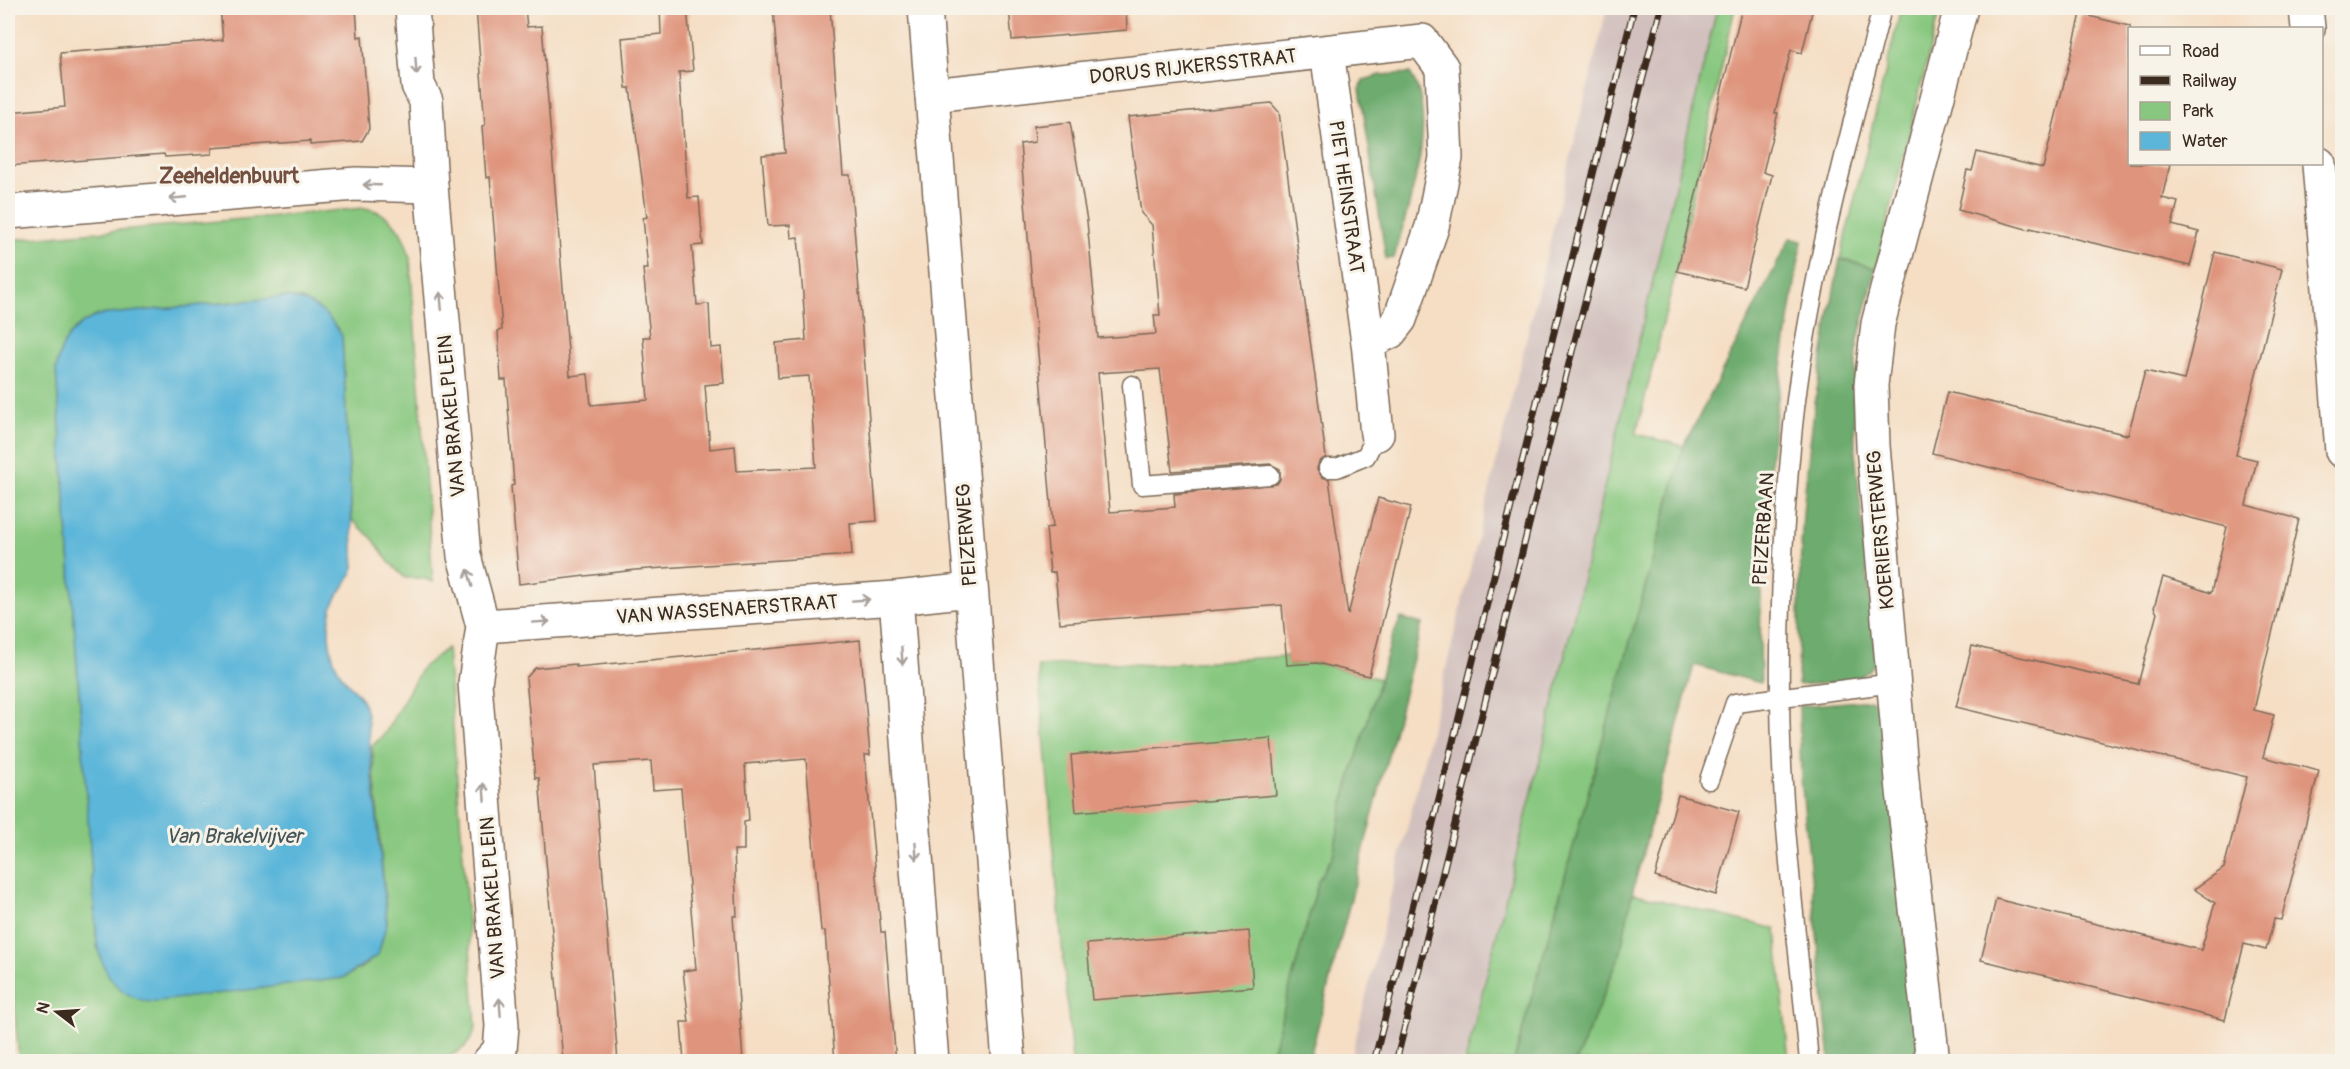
<svg xmlns="http://www.w3.org/2000/svg" width="2350" height="1069" viewBox="0 0 2350 1069" font-family="Pangolin,sans-serif">
<style>
.industrial{fill:#d1c0bd}
.green{fill:#87c77f;stroke:#61784e;stroke-width:1.5}
.forest{fill:#6dac6e;stroke:#546b46;stroke-width:1.5}
.water{fill:#5bb6d9;stroke:#4b707c;stroke-width:1.5}
.building{fill:#df947d;fill-rule:evenodd}
.lines{fill:none;stroke-linecap:round;stroke-linejoin:round}
.service-casing{stroke:#7c6958;stroke-width:21}
.minor-casing{stroke:#7c6958;stroke-width:36}
.secondary-casing{stroke:#7c6958;stroke-width:36}
.service{stroke:#fff;stroke-width:18}
.minor{stroke:#fff;stroke-width:33}
.secondary{stroke:#fff;stroke-width:33}
.rail-casing{stroke:#3b2a1e;stroke-width:7}
.rail{stroke:#f7f3e8;stroke-width:4.5;stroke-dasharray:14;stroke-linecap:butt}
.oneway{stroke:#a79f9a}
.labels{text-anchor:middle;stroke-width:6;stroke-linejoin:round;paint-order:stroke}
.street-label{font-size:20px;fill:#3b2a1e;stroke:#f7f3e8}
.neighbourhood-label{font-size:21px;font-weight:bold;fill:#744f3f;stroke:#f7f3e8}
.water-label{font-size:21px;font-style:italic;fill:#455456;stroke:#f7f3e8}
</style>
<rect width="100%" height="100%" fill="#f7f3e8"/>
<filter id="ink" filterUnits="userSpaceOnUse"><feTurbulence type="fractalNoise" baseFrequency=".0167" numOctaves="2"/><feDisplacementMap in="SourceGraphic" scale="12" xChannelSelector="R" yChannelSelector="G"/><feConvolveMatrix kernelMatrix="1 2 1 2 8 2 1 2 1" color-interpolation-filters="sRGB"/></filter>
<filter id="wash" filterUnits="userSpaceOnUse"><feTurbulence type="fractalNoise" baseFrequency=".008" numOctaves="4" result="noise"/><feDisplacementMap in="SourceGraphic" scale="24" xChannelSelector="R" yChannelSelector="G"/><feGaussianBlur stdDeviation="1.35" result="paint"/><feColorMatrix in="noise" values="0 0 0 0 0 0 0 0 0 0 0 0 0 0 0 0 0 1.4 0 .05"/><feComposite in="paint" operator="in"/></filter>
<g filter="url(#wash)">
<rect width="100%" height="100%" fill="#f5dec4"/>
<path class="industrial" d="M1607,8H1717L1542,752L1464,1061L1350,1062Z"/>
<g class="green">
<path d="M1717,8H1735L1676,271L1636,434L1684,446L1514,1061L1465,1062L1542,752Z"/>
<path d="M1901,8H1940L1876,268L1840,259Z"/>
<path d="M365,208C392,213 405,234 410,258L433,582L422,578H405L389,562L373,539L352,520L342,336L301,299L285,297L99,315C73,325 60,342 56,370L97,945L343,978L368,964L387,923L372,746L385,733L422,668L447,648L476,1026C467,1063 430,1059 399,1062L19,1061L8,933V240Z"/>
<path d="M1286,656L1288,665L1317,663L1380,679L1344,800L1333,856L1319,879L1270,1061H1072L1038,666L1102,662L1151,665Z"/>
<path d="M1632,893L1776,929L1789,1061L1576,1062L1620,955Z"/>
</g>
<g class="forest">
<path d="M1410,73C1441,118 1407,209 1394,258L1386,259L1360,89L1363,80L1381,75Z"/>
<path d="M1790,238L1802,241C1777,387 1756,534 1761,683L1694,665L1632,893L1620,955L1576,1061H1514L1684,446Z"/>
<path d="M1840,259L1876,268L1858,340L1854,389L1855,451L1876,660C1864,688 1825,682 1798,685C1799,613 1799,542 1807,471C1814,399 1826,329 1840,259Z"/>
<path d="M1401,618L1422,624L1309,1061H1270L1319,879L1333,856L1344,800L1392,638Z"/>
<path d="M1872,700L1881,708L1919,1061H1830L1801,778L1799,706Z"/>
</g>
<path class="water" d="M285,297C312,300 328,312 342,336L354,567C350,582 338,590 332,608C326,630 329,657 342,676C355,694 360,690 367,714L387,923L378,955L343,978L150,1002C118,996 104,976 97,945L56,370C60,342 73,325 99,315Z"/>
<g id="blocks">
<g class="building">
<path d="M220,8H356L358,37L362,36L369,129L362,141L310,145V141L212,148V154L165,157L164,154L8,166V112L65,107L60,53L223,40Z"/>
<path d="M476,8H525L527,27L542,26L570,376L588,374L591,405L648,400L643,337H650L643,269H648L643,218L647,217L630,88H626L622,38L661,34L660,8H687L693,71L679,72L688,198L699,197L703,245L692,246L697,305L709,304L711,348L721,347L724,383L705,385L710,449L735,446L737,471L816,467L809,376L778,378L776,343L806,340L803,295L798,237L791,238L790,225L768,226L762,155L785,153L773,8H830L843,175H850L877,521L850,523L852,555L635,570L519,584L511,486L514,485L506,380H501L498,331L502,330L490,177L486,178L482,126L485,125Z"/>
<path d="M1009,8H1126L1127,30L1012,40Z"/>
<path d="M1742,8H1813L1802,53L1791,50L1775,113H1778L1763,172L1772,175L1744,287L1677,271Z"/>
<path d="M2081,14L2130,26V164H2170L2162,198L2178,202L2172,225L2199,232L2190,266L2030,228V230L1958,210L1967,170L1972,171L1977,152L2043,168Z"/>
<path d="M1271,103L1279,112L1326,457L1319,462L1317,469L1322,477L1329,479L1348,615L1378,498L1411,507L1369,676L1317,663L1287,665L1282,605L1060,623L1055,572L1050,573L1046,528L1053,527L1020,144L1035,142L1034,126L1070,122L1087,221L1098,338L1156,334L1154,315H1160L1152,225L1141,213L1128,117ZM1160,369L1172,471L1270,464L1280,469V479L1277,484L1174,494L1175,507L1110,512L1098,373Z"/>
<path d="M2215,252L2282,269L2236,455L2257,460L2246,505L2299,519L2254,710L2274,715L2263,757L2319,771L2281,920L2274,919L2266,950L2244,944L2225,1020L1981,960L1996,899L2201,950L2215,903L2194,889L2224,868L2247,777L1956,707L1972,646L2138,684L2157,613L2154,608L2163,577L2211,593L2227,527L1932,453L1947,392L2128,435L2145,371L2184,380Z"/>
<path d="M860,640L870,755H865L870,812L881,932H885L896,1062H835L825,931H821L806,759L745,764L749,821L744,822V850H734L737,916H733L743,1062H684L681,1022H689L683,971L696,969L681,788L653,790L651,761L594,765L618,1062H563L539,778H535L526,678L535,668L576,664V667Z"/>
<path d="M1271,738L1276,795L1076,812L1071,755Z"/>
<path d="M1678,795L1739,812L1716,895L1655,877Z"/>
<path d="M1249,931L1253,987L1092,1000L1087,944Z"/>
</g>
</g>
</g>
<g filter="url(#ink)">
<use href="#blocks" fill-opacity="0" stroke="#7c6958" stroke-width="1.5"/>
<g class="lines">
<defs>
<g id="service">
<path d="M1132,385L1142,485L1270,475"/>
<path d="M1328,468H1337L1366,456L1377,434"/>
<path d="M1709,780L1735,703L1894,683"/>
<path d="M1809,1062C1801,969 1788,877 1783,784C1776,665 1781,545 1793,426C1808,284 1847,145 1882,8"/>
</g>
<g id="minor">
<path d="M412,8L418,85L426,101L431,186L464,556L483,626L475,683L502,1026L500,1050L489,1062"/>
<path d="M2306,8L2308,28"/>
<path d="M1327,52L1368,342L1377,434"/>
<path d="M932,95L1422,41L1442,68L1446,158L1432,227L1400,319L1390,332L1368,342"/>
<path d="M2319,164L2342,451"/>
<path d="M8,212L356,184L431,186"/>
<path d="M896,598L932,1062"/>
<path d="M483,626L896,598L970,590"/>
<path d="M1933,1062L1903,791L1873,446L1871,385L1878,324L1961,8"/>
</g>
<path id="secondary" d="M925,8L1009,1062"/>
</defs>
<use href="#service" class="service-casing"/>
<use href="#minor" class="minor-casing"/>
<use href="#secondary" class="secondary-casing"/>
<use href="#service" class="service"/>
<use href="#minor" class="minor"/>
<use href="#secondary" class="secondary"/>
<defs>
<g id="rail">
<path d="M1374,1062L1634,8"/>
<path d="M1396,1062L1566,375L1661,8"/>
</g>
</defs>
<use href="#rail" class="rail-casing"/>
<use href="#rail" class="rail"/>
</g>
<defs><path id="oneway-shaft" d="M-6 0H5M1.5-3L5.5 0L1.5 3" fill="none" stroke-width="1.6" stroke-linecap="round" stroke-linejoin="round" transform="scale(1.5)"/></defs>
<g class="oneway">
<use href="#oneway-shaft" transform="translate(416 66) rotate(86)"/>
<use href="#oneway-shaft" transform="translate(372 185) rotate(-178)"/>
<use href="#oneway-shaft" transform="translate(178 198) rotate(175)"/>
<use href="#oneway-shaft" transform="translate(441 301) rotate(-95)"/>
<use href="#oneway-shaft" transform="translate(470 578) rotate(-105)"/>
<use href="#oneway-shaft" transform="translate(861 600) rotate(-4)"/>
<use href="#oneway-shaft" transform="translate(541 622) rotate(-4)"/>
<use href="#oneway-shaft" transform="translate(902 656) rotate(86)"/>
<use href="#oneway-shaft" transform="translate(484 792) rotate(-94)"/>
<use href="#oneway-shaft" transform="translate(916 851) rotate(86)"/>
<use href="#oneway-shaft" transform="translate(500 1007) rotate(-94)"/>
</g>
</g>
<g class="labels">
<g class="street-label">
<text transform="translate(1193 66) rotate(-6)" y="7">DORUS RIJKERSSTRAAT</text>
<text transform="translate(1347 197) rotate(82)" y="7">PIET HEINSTRAAT</text>
<text transform="translate(451 416) rotate(-95)" y="7">VAN BRAKELPLEIN</text>
<text transform="translate(1763 529) rotate(-86)" y="7">PEIZERBAAN</text>
<text transform="translate(1880 530) rotate(-95)" y="7">KOERIERSTERWEG</text>
<text transform="translate(966 535) rotate(-94)" y="7">PEIZERWEG</text>
<text transform="translate(727 609) rotate(-4)" y="7">VAN WASSENAERSTRAAT</text>
<text transform="translate(492 898) rotate(-94)" y="7">VAN BRAKELPLEIN</text>
</g>
<g class="neighbourhood-label">
<text x="229" y="183">Zeeheldenbuurt</text>
</g>
<g class="water-label">
<text x="234" y="843">Van Brakelvijver</text>
</g>
</g>
<rect width="2350" height="1069" fill="none" stroke="#f7f3e8" stroke-width="30"/>
<rect x="2128" y="27" width="195" height="138" fill="#f7f3e8" stroke="#aca397" stroke-width="1.5"/>
<rect x="2140" y="46" width="30" height="9" fill="#ffffff" stroke="#aca397" stroke-width="1.5"/>
<text x="2182" y="57" font-size="18" fill="#3b2a1e">Road</text>
<rect x="2140" y="76" width="30" height="9" fill="#3b2a1e" stroke="#aca397" stroke-width="1.5"/>
<text x="2182" y="87" font-size="18" fill="#3b2a1e">Railway</text>
<rect x="2140" y="102" width="30" height="18" fill="#87c77f" stroke="#aca397" stroke-width="1.5"/>
<text x="2182" y="117" font-size="18" fill="#3b2a1e">Park</text>
<rect x="2140" y="132" width="30" height="18" fill="#5bb6d9" stroke="#aca397" stroke-width="1.5"/>
<text x="2182" y="147" font-size="18" fill="#3b2a1e">Water</text>
<g transform="translate(57 1012) rotate(287)" stroke="#f7f3e8" stroke-width="4.5" paint-order="stroke">
<path d="M0-4.5L10 22L0 15L-10 22Z" fill="#3b2a1e"/>
<text y="-9" font-size="16" font-weight="bold" text-anchor="middle" fill="#3b2a1e">N</text>
</g>
</svg>
